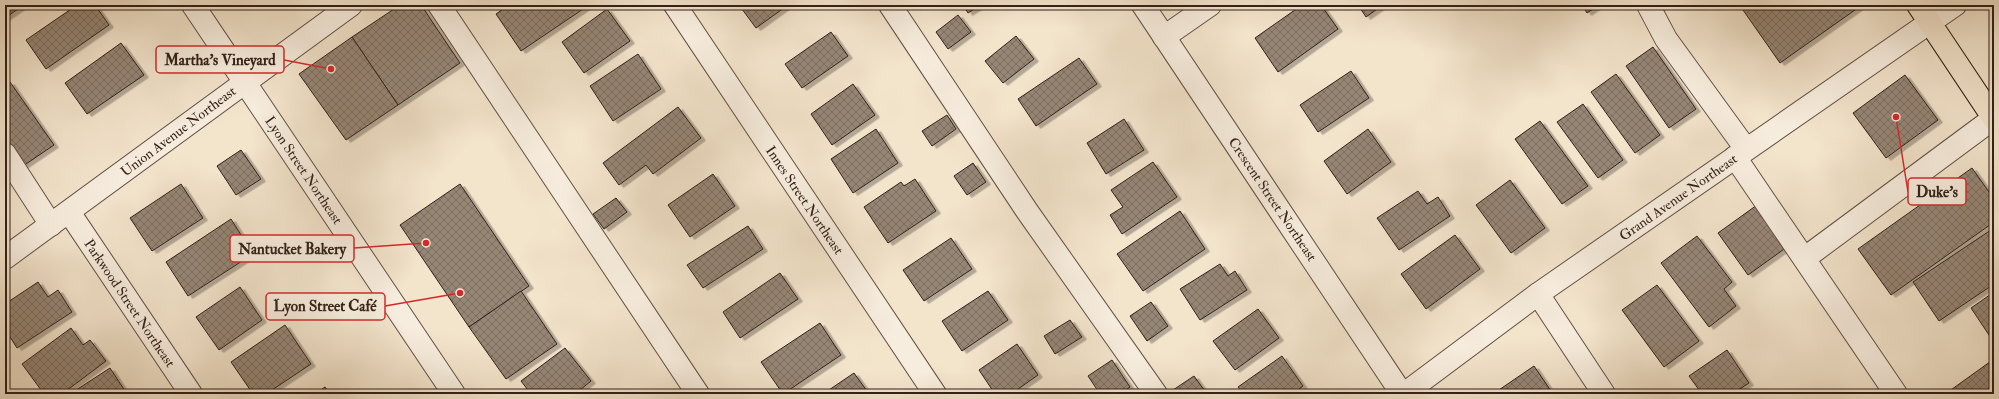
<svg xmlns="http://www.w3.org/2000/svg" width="1999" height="399" viewBox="0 0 1999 399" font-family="'IM FELL Double Pica',serif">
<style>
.building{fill:url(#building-cross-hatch);stroke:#322018;filter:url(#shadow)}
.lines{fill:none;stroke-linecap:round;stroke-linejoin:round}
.minor-casing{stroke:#625145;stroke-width:24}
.major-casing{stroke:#322018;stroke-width:24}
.minor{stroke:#f7edde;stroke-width:22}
.major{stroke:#f3e4cc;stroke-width:22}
.labels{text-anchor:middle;stroke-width:3;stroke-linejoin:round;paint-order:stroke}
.street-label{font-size:14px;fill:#322018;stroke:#f7edde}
.leader{fill:none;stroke:#d62828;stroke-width:1.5}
.callout-dot{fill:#d62828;stroke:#f7edde;stroke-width:1.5}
.callout{fill:#f7edde;stroke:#d62828;stroke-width:1.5}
.callout-label{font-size:15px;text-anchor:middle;font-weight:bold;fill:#322018}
</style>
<defs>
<pattern id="building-cross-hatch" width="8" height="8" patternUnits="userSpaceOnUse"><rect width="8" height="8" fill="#968676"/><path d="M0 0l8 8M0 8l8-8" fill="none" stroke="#7b6d60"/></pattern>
<filter id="shadow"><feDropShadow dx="4.5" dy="2.5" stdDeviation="0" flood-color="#0004"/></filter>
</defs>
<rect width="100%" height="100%" fill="#f3e4cc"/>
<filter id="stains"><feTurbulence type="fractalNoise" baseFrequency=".005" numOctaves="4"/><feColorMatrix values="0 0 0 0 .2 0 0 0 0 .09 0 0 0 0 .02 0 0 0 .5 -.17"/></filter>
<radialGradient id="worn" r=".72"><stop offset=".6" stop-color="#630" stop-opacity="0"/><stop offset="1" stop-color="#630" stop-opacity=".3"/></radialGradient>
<g class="building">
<path d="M5,5H24L5,18Z"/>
<path d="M77,5H95L109,25L46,69L26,40Z"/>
<path d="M400,5H421L460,63L398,105L352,37Z"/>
<path d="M509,5H589L521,51L496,14Z"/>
<path d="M739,5H788L756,28Z"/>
<path d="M963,5H981L968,13Z"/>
<path d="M1302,5H1321L1338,29L1278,72L1255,38Z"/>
<path d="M1358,5H1383L1366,17Z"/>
<path d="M1582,5H1599L1587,13Z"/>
<path d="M1750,5H1862L1780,63L1743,10Z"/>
<path d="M607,9L630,41L584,73L562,42Z"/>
<path d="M958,15L971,32L948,49L936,32Z"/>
<path d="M831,32L848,56L802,88L785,64Z"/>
<path d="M1016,36L1034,59L1003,83L985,61Z"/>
<path d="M352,37L398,105L346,140L299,74Z"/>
<path d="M121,43L144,75L87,114L65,83Z"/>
<path d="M1653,47L1696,109L1669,128L1626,66Z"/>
<path d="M638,54L661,89L613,121L590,86Z"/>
<path d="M1079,58L1097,84L1036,126L1018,99Z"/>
<path d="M1351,71L1369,98L1318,132L1300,105Z"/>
<path d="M1616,74L1660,135L1635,153L1591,92Z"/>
<path d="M1905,75L1938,120L1886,158L1853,113Z"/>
<path d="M10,82L54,145L23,166L5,141V85Z"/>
<path d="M853,84L875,115L832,145L811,114Z"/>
<path d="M1583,104L1623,160L1598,178L1557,122Z"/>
<path d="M678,107L701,138L653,174L646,165L619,185L603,163Z"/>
<path d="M947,115L956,129L932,146L922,131Z"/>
<path d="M1124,119L1144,150L1106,174L1087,143Z"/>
<path d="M1540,121L1588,186L1562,204L1515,139Z"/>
<path d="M876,129L898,163L853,193L831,159Z"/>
<path d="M1368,129L1391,162L1347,194L1324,161Z"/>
<path d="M241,150L261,179L236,195L217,166Z"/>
<path d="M1153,162L1177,197L1122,234L1110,215L1123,207L1111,190Z"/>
<path d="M973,163L986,182L967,195L954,176Z"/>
<path d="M1972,168L1994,199V222L1891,295L1858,249Z"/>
<path d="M713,174L735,206L690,237L668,205Z"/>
<path d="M915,179L936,211L888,243L864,207L901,182L904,186Z"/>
<path d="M1510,180L1545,228L1511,253L1476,205Z"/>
<path d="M181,184L203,218L152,251L130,218Z"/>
<path d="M460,184L529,286L469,327L400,225Z"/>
<path d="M1418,191L1427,204L1438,197L1450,216L1399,250L1377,218Z"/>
<path d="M616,198L627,212L604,229L593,214Z"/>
<path d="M1757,205L1787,247L1748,275L1718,233Z"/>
<path d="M1180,211L1205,249L1143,291L1117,254Z"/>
<path d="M231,219L253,254L188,296L166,262Z"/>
<path d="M748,226L763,249L703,288L687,265Z"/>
<path d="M1994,228V284L1939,321L1913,282Z"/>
<path d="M1455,235L1480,269L1426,309L1401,274Z"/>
<path d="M1697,236L1732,282L1724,289L1736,306L1709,327L1661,263Z"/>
<path d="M951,238L972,269L924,301L903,270Z"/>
<path d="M1220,264L1228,276L1235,271L1247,290L1200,320L1180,289Z"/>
<path d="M780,273L798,299L740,338L723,312Z"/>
<path d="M38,282L48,297L58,290L72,312L17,348L5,329V304Z"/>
<path d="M1657,285L1699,341L1664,367L1622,310Z"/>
<path d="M240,287L262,320L219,350L196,317Z"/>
<path d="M521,291L557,344L506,379L469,327Z"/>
<path d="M988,291L1008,320L962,351L942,321Z"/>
<path d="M1994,292V340L1993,341L1971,308Z"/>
<path d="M1151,302L1168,326L1147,341L1130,316Z"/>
<path d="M1258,309L1279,338L1235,370L1213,341Z"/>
<path d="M1070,320L1082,337L1055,354L1044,336Z"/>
<path d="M820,323L841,355L783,394L761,362Z"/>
<path d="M285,325L311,364L266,394H253L231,362Z"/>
<path d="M71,328L83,345L90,340L106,361L62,394H44L22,364Z"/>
<path d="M1017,344L1038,375L1011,394H995L979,370Z"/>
<path d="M565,348L591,381L575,394H531L521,381Z"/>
<path d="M1727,350L1749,383L1732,394H1702L1689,376Z"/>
<path d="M1282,356L1303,386L1293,394H1243L1238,387Z"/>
<path d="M1994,359V394H1950L1948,392Z"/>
<path d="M1112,360L1130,387L1120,394H1100L1088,376Z"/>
<path d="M1534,366L1553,394H1493Z"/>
<path d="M110,368L127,394H70Z"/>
<path d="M854,373L869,394H823Z"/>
<path d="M1194,376L1207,394H1171L1170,392Z"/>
<path d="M325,387L330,394H315Z"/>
</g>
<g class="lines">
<defs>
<g id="minor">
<path d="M193,5L454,394"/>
<path d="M439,5L698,394"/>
<path d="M675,5L935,394"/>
<path d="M890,5L1027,211L1156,394"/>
<path d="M1143,5L1402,394"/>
<path d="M1648,5L1666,39L1746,149"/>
<path d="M1164,37L1210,5"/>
<path d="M5,154L51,225"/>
<path d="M1735,157L1896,394"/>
<path d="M69,212L191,394"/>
<path d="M5,258L351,5"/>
<path d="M1805,258L1994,118"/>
<path d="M1538,294L1604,394"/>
<path d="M1404,394L1538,294L1955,5"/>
</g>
<path id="major" d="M1918,5L1994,119"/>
</defs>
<use href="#minor" class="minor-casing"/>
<use href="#major" class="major-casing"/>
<use href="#minor" class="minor"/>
<use href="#major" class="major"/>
</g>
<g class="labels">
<g class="street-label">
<text transform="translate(178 131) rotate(-37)" y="5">Union Avenue Northeast</text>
<text transform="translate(304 170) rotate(56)" y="5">Lyon Street Northeast</text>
<text transform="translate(1678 197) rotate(-35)" y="5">Grand Avenue Northeast</text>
<text transform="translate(1273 199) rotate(56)" y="5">Crescent Street Northeast</text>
<text transform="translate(805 200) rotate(56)" y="5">Innes Street Northeast</text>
<text transform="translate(130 303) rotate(56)" y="5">Parkwood Street Northeast</text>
</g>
</g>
<path class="leader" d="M331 69L284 60M1896 117L1908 192M426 243L354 248M460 293L385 306"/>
<g class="callout-dot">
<circle cx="331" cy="69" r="4"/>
<circle cx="1896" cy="117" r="4"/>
<circle cx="426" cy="243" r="4"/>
<circle cx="460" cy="293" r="4"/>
</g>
<g class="callout">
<rect x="156" y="46" width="128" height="27" rx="4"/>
<rect x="1908" y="178" width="58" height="27" rx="4"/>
<rect x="230" y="235" width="124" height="27" rx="4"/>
<rect x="266" y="293" width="119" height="27" rx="4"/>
</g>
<g class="callout-label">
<text x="220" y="65">Martha's Vineyard</text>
<text x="1937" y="197">Duke's</text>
<text x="292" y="254">Nantucket Bakery</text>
<text x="325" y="311">Lyon Street Café</text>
</g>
<rect width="1999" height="399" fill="none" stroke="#f3e4cc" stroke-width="20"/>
<rect x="6" y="6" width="1987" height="387" fill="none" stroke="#322018" stroke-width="2"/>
<rect x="10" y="10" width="1979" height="379" fill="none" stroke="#322018"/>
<rect width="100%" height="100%" filter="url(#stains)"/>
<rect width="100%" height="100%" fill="url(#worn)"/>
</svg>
